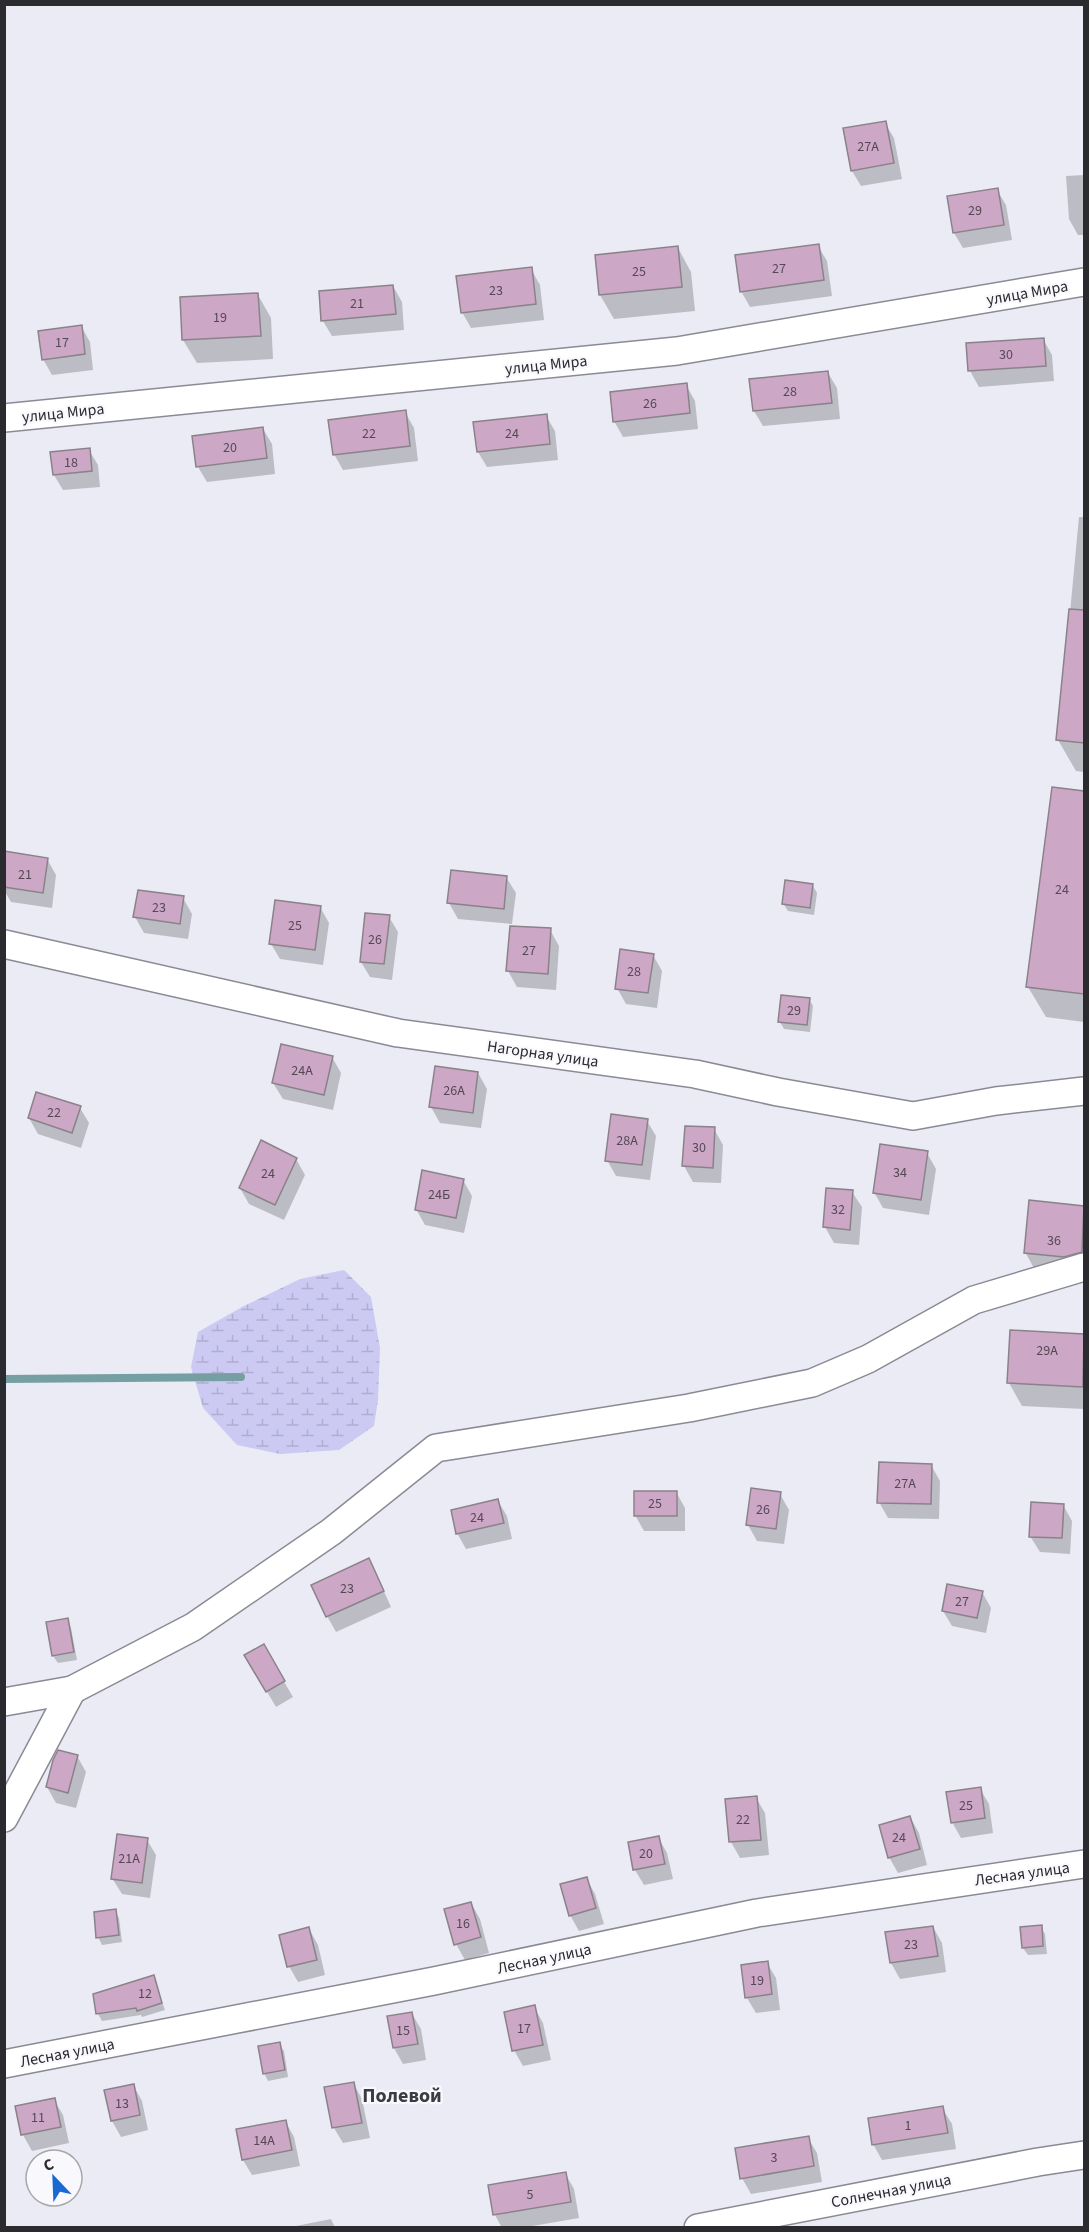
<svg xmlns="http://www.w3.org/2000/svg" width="1089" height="2232" viewBox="0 0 1089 2232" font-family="'Source Sans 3',sans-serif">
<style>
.wetland{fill:url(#wetland-marsh)}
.shadow{fill:#0003}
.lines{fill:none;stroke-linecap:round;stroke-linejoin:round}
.stream{stroke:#759fa3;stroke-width:8}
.building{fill:#cda7c6;stroke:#8b8289;stroke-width:1.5}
.minor-casing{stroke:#8b8a94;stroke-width:30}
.minor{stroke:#fff;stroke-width:27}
.labels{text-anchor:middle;stroke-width:4.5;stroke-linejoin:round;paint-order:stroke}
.number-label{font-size:14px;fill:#544a55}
.street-label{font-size:16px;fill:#2b2b2f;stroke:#f9f9fd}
.quarter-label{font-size:20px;font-weight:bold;fill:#3b3b43;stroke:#f9f9fd}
</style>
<defs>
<pattern id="wetland-marsh" width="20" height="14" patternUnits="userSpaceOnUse" patternTransform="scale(1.5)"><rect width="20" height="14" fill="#cccaf2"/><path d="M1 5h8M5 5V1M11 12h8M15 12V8" fill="none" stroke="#afaed0"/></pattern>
</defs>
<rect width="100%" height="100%" fill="#ebebf6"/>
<path class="wetland" d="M344,1270L371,1297L380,1348L378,1400L374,1426L339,1450L280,1454L237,1445L203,1408L191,1367L198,1332L242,1307L300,1279Z"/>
<g class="shadow">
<path d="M885,123L894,138L902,179L861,186L852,171Z"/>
<path d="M1084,175V235H1078L1069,219L1066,176Z"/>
<path d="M997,190L1006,205L1012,240L963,248L954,233Z"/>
<path d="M818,246L827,261L832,296L750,307L741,291Z"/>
<path d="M678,248L691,272L695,311L614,319L600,295L596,256Z"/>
<path d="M531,269L540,285L544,320L471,328L462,312Z"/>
<path d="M393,286L402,302L404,330L332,336L323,321Z"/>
<path d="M258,295L271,318L273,359L197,363L183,340Z"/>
<path d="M81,326L90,342L93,370L52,375L43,359Z"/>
<path d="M1043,339L1052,355L1054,381L979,387L970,371Z"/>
<path d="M828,373L837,388L840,419L763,426L754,411Z"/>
<path d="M686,385L695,401L698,429L623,437L614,421Z"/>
<path d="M405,412L414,428L418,461L343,470L334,454Z"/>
<path d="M546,416L555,431L558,460L487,467L478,452Z"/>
<path d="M263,429L272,444L275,474L207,482L198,467Z"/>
<path d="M89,450L98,465L100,487L63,490L54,475Z"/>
<path d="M1079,517H1084V772L1076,771L1058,740Z"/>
<path d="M1053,788L1084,792V1022L1046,1017L1028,987Z"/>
<path d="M47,859L56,875L52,908L11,902L4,890V871Z"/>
<path d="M506,877L516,893L512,924L458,919L449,903Z"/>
<path d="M813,886L817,893L814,915L788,911L783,903Z"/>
<path d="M183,898L192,914L188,939L144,933L135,917Z"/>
<path d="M320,907L329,923L323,965L280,959L271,944Z"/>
<path d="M389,917L398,932L392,980L370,977L361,962Z"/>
<path d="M550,930L559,946L556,990L517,987L508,971Z"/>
<path d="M653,955L662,971L657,1008L626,1004L617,988Z"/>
<path d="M809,999L813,1006L810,1032L784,1029L780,1022Z"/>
<path d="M332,1057L341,1073L333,1110L283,1099L273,1083Z"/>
<path d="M478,1073L487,1089L481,1128L440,1123L431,1107Z"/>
<path d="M80,1108L89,1123L81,1148L38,1134L29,1118Z"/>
<path d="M647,1121L656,1136L650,1180L616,1176L607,1160Z"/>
<path d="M714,1129L723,1145L721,1183L693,1182L684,1166Z"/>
<path d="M927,1153L936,1169L929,1215L883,1208L874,1192Z"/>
<path d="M296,1159L305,1175L284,1220L249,1204L240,1188Z"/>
<path d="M463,1180L472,1196L464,1233L425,1225L416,1209Z"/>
<path d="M852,1192L862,1207L859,1245L834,1243L825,1227Z"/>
<path d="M1031,1202L1084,1207V1269L1034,1268L1025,1252Z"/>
<path d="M1012,1332L1084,1336V1409L1022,1406L1009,1383Z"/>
<path d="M931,1465L940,1481L939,1519L888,1518L879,1502Z"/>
<path d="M676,1492L685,1508V1531H644L635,1515Z"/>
<path d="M780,1494L789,1510L784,1544L757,1541L748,1525Z"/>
<path d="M498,1501L507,1516L512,1539L466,1549L457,1533Z"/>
<path d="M1063,1505L1072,1521L1070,1554L1040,1552L1030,1536Z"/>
<path d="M377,1576L391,1607L336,1632L327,1616Z"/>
<path d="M982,1592L991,1608L986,1633L952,1626L943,1611Z"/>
<path d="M67,1620L71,1628L77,1660L58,1663L53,1656Z"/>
<path d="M263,1646L293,1697L276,1707L246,1656Z"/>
<path d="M77,1756L86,1772L76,1808L56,1803L47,1787Z"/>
<path d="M980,1789L989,1804L993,1833L961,1838L952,1822Z"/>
<path d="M756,1798L765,1813L769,1855L740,1858L731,1842Z"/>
<path d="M910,1817L919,1833L927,1865L898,1873L889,1857Z"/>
<path d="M658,1837L667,1853L673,1879L644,1885L635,1870Z"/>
<path d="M147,1840L156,1855L150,1898L122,1894L112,1878Z"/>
<path d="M586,1878L595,1894L604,1924L579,1931L570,1915Z"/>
<path d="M471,1903L480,1919L489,1953L465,1960L456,1944Z"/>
<path d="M115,1911L119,1918L122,1942L102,1945L98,1937Z"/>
<path d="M933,1927L942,1943L946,1972L900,1979L891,1963L887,1934Z"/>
<path d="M1041,1927L1045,1934L1047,1954L1028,1955L1023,1948Z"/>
<path d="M309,1929L318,1945L325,1975L298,1982L289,1966Z"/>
<path d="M767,1963L776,1978L780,2010L756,2013L747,1998Z"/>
<path d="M153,1977L165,2010L142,2017L141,2015L102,2021L98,2014Z"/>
<path d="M534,2007L543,2023L551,2060L523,2066L514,2050Z"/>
<path d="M412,2014L421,2029L426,2060L403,2064L394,2048L389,2018Z"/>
<path d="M279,2044L284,2051L288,2077L268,2081L264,2073Z"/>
<path d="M353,2083L362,2099L370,2138L343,2143L334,2128L326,2089Z"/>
<path d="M133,2085L142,2101L148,2130L121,2137L112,2121L106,2092Z"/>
<path d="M54,2100L63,2115L69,2143L32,2151L23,2135L17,2108Z"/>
<path d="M942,2108L952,2124L956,2149L882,2160L873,2144Z"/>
<path d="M285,2121L294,2137L300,2166L252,2175L243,2160Z"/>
<path d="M808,2138L817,2153L822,2182L751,2194L742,2178Z"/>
<path d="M565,2173L574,2189L579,2218L521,2228H502L495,2215L490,2186Z"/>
<path d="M331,2219L335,2228H286Z"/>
</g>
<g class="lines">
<path class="stream" d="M4,1379L241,1377"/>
</g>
<g class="building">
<path d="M886,121L894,163L851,171L843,128Z"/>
<path d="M998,188L1004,225L953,233L947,196Z"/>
<path d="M819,244L824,280L740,292L735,255Z"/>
<path d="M678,246L682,287L599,295L595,255Z"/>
<path d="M532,267L536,304L461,313L456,276Z"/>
<path d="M393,285L396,314L321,321L319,291Z"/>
<path d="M258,293L261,336L182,340L180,297Z"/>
<path d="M82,325L85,354L42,360L38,331Z"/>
<path d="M1044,338L1046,366L968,371L966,343Z"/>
<path d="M828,371L832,403L753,411L749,379Z"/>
<path d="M687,383L690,413L613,422L610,392Z"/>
<path d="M406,410L410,446L333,455L328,420Z"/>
<path d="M547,414L550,444L477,452L473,422Z"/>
<path d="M263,427L267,458L196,467L192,436Z"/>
<path d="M90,448L92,471L53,475L50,452Z"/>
<path d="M1069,609L1084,610V743L1056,740Z"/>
<path d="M1052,787L1084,791V994L1026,987Z"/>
<path d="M4,851L48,858L43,893L4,887Z"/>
<path d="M451,870L507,876L504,909L447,903Z"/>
<path d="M785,880L813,884L810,908L782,904Z"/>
<path d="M138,890L184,896L180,924L133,917Z"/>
<path d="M275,900L321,906L315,950L269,944Z"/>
<path d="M365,913L390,915L384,964L360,962Z"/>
<path d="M510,926L551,928L548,974L506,971Z"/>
<path d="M620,949L654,954L648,993L615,989Z"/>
<path d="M781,995L810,998L807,1025L778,1022Z"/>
<path d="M281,1044L333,1056L324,1095L272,1083Z"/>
<path d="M435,1066L478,1072L473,1113L429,1107Z"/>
<path d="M36,1092L81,1106L72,1133L28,1118Z"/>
<path d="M611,1114L648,1119L642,1165L605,1161Z"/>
<path d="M685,1126L715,1127L713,1168L682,1166Z"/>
<path d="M261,1140L297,1158L275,1205L239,1188Z"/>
<path d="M880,1144L928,1151L921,1200L873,1193Z"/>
<path d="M422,1170L464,1179L456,1218L415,1210Z"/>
<path d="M826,1188L853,1190L850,1230L823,1227Z"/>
<path d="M1029,1200L1084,1206L1082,1252L1064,1257L1024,1253Z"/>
<path d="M1010,1330L1084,1334L1083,1387L1007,1383Z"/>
<path d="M879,1462L932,1464L931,1504L877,1503Z"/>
<path d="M751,1488L781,1492L776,1529L746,1525Z"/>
<rect x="634" y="1491" width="43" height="25"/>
<path d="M498,1499L504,1523L456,1534L451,1510Z"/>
<path d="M1031,1502L1064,1504L1062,1538L1029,1537Z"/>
<path d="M369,1558L384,1591L326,1617L311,1585Z"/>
<path d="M947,1584L983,1591L977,1618L942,1611Z"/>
<path d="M68,1618L74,1652L52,1656L46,1622Z"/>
<path d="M264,1644L285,1681L266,1692L244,1655Z"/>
<path d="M58,1750L78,1755L68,1793L46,1787L53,1760Z"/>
<path d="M981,1787L985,1818L951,1823L946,1792Z"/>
<path d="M757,1796L761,1840L729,1842L725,1799Z"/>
<path d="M910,1816L920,1849L888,1858L879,1825Z"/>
<path d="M117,1834L148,1838L142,1883L111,1879Z"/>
<path d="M659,1836L665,1864L633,1870L628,1842Z"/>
<path d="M587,1877L596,1908L569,1916L560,1884Z"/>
<path d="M471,1902L481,1937L454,1945L444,1909Z"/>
<path d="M116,1909L119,1935L96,1938L94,1912Z"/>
<path d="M1042,1925L1043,1946L1022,1948L1020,1927Z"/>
<path d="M933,1926L938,1956L890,1963L885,1932Z"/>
<path d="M309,1927L317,1960L287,1967L279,1935Z"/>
<path d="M768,1961L772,1994L745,1998L741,1965Z"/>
<path d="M154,1975L162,2003L137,2011L136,2008L96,2014L93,1994Z"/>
<path d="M535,2005L543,2045L512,2051L504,2012Z"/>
<path d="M412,2012L418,2044L393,2048L387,2016Z"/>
<path d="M280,2042L285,2070L263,2074L258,2046Z"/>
<path d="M354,2082L362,2123L332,2128L324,2087Z"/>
<path d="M134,2084L140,2115L111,2121L104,2090Z"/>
<path d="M55,2098L61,2127L21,2135L15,2106Z"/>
<path d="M943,2106L948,2133L872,2145L868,2118Z"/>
<path d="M286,2120L292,2150L242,2160L236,2129Z"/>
<path d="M809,2136L814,2166L740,2179L735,2148Z"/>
<path d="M566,2172L571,2202L493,2215L488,2185Z"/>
</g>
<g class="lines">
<defs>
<g id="minor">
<path d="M4,418L677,351L1084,282"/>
<path d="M4,944L398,1033L695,1074L778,1092L913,1116L996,1101L1084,1091"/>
<path d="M4,1702L72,1690L193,1627L331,1532L436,1448L689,1408L812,1383L868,1359L974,1300L1084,1267"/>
<path d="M4,1818L72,1690"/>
<path d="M4,2064L434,1981L757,1913L1084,1864"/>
<path d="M698,2228L1038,2162L1084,2155"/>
</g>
</defs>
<use href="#minor" class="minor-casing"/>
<use href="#minor" class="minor"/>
</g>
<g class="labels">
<g class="number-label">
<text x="868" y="151">27А</text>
<text x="975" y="215">29</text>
<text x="779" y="273">27</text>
<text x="639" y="276">25</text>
<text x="496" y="295">23</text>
<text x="357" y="308">21</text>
<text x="220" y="322">19</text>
<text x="62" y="347">17</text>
<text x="1006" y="359">30</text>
<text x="790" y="396">28</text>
<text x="650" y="408">26</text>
<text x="369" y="438">22</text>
<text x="512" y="438">24</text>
<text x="230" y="452">20</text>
<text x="71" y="467">18</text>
<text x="25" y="879">21</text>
<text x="1062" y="894">24</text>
<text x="159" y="912">23</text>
<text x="295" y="930">25</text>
<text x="375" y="944">26</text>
<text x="529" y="955">27</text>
<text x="634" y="976">28</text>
<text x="794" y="1015">29</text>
<text x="302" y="1075">24А</text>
<text x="454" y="1095">26А</text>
<text x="54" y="1117">22</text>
<text x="627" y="1145">28А</text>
<text x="699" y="1152">30</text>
<text x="900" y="1177">34</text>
<text x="268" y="1178">24</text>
<text x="439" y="1199">24Б</text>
<text x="838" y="1214">32</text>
<text x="1054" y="1245">36</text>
<text x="1047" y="1355">29А</text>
<text x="905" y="1488">27А</text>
<text x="655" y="1508">25</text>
<text x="763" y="1514">26</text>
<text x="477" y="1522">24</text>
<text x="347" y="1593">23</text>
<text x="962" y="1606">27</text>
<text x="966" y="1810">25</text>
<text x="743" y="1824">22</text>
<text x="899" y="1842">24</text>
<text x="646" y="1858">20</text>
<text x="129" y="1863">21А</text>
<text x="463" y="1928">16</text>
<text x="911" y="1949">23</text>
<text x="757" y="1985">19</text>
<text x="145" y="1998">12</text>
<text x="524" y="2033">17</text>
<text x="403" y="2035">15</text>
<text x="122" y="2108">13</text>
<text x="38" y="2122">11</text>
<text x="908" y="2130">1</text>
<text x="264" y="2145">14А</text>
<text x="774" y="2162">3</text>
<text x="530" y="2199">5</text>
</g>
<g class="street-label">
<text transform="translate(1027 292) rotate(-10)" y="6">улица Мира</text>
<text transform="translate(546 364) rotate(-6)" y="6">улица Мира</text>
<text transform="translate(63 412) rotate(-6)" y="6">улица Мира</text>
<text transform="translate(543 1053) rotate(8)" y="6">Нагорная улица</text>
<text transform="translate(1022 1873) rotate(-8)" y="6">Лесная улица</text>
<text transform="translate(544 1958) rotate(-12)" y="6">Лесная улица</text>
<text transform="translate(67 2052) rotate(-11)" y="6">Лесная улица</text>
<text transform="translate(891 2190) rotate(-11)" y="6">Солнечная улица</text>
</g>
<g class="quarter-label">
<text x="402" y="2102">Полевой</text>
</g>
</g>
<rect width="1089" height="2232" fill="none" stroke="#2b2b2f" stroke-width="12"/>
<g transform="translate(54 2178) rotate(337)"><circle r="28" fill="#f9f9fd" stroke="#a7a7ab" stroke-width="1.5"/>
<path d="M0-4.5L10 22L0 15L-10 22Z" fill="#1a69d3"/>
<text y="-9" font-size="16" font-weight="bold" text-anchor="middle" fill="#2b2b2f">С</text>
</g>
</svg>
